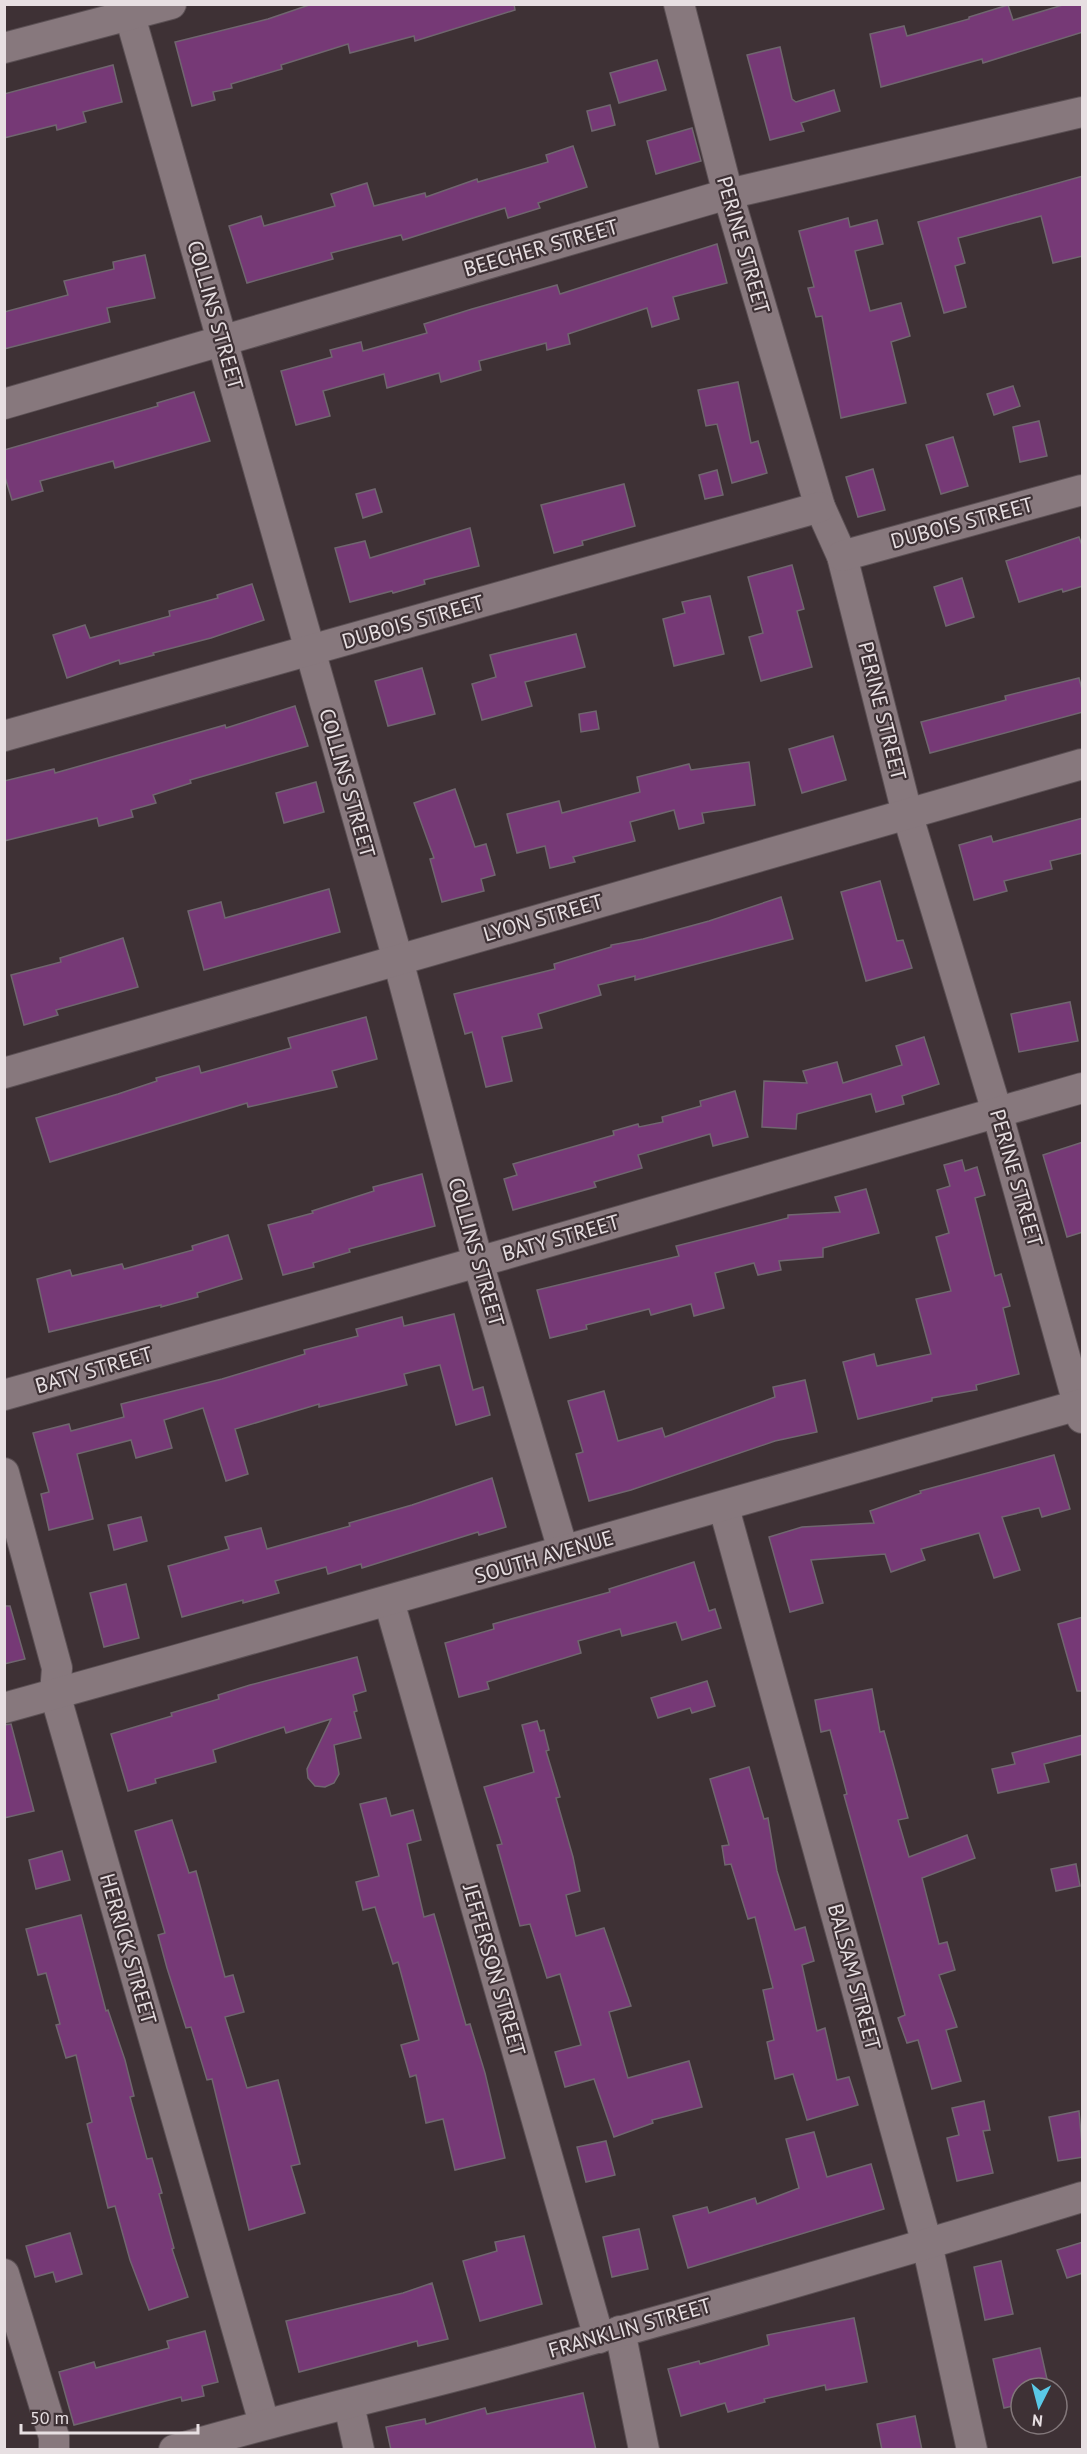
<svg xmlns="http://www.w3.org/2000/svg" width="1087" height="2454" viewBox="0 0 1087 2454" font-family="'PT Sans',sans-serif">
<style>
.building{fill:#763976;stroke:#70666f;stroke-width:1.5}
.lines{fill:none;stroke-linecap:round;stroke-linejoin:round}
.minor-casing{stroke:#5b5054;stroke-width:32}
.minor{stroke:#87787d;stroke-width:30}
.labels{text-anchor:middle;stroke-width:4.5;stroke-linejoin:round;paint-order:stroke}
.street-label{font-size:21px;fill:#e7dfe2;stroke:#3e3135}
</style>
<rect width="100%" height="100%" fill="#3e3135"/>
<g class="building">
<path d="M312,4H514L515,10L415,41L414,36L350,53L348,44L281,65L282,69L231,84L232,88L213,92L215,100L192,106L175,42L268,19Z"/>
<path d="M1066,4H1083V32L983,63L982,59L881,87L870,34L904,26L907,36L969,19V17L1008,5L1013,20Z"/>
<path d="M780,47L792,99L796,102L834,90L840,111L801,123L804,131L770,140L747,55Z"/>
<path d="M657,60L666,90L619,103L610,73Z"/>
<path d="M113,65L122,102L83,112L86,122L57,130L56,125L4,138V94Z"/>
<path d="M610,105L615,125L592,131L587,111Z"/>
<path d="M692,128L701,161L656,174L647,141Z"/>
<path d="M573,146L587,187L538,203L540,208L508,218L505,208L403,240L401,235L331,253L333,259L247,283L229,226L261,216L264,226L335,206L331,194L367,183L374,206L425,193L426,197L477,179L478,182L548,162L546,155Z"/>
<path d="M1083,176V256L1053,263L1041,216L958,238L965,263L955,266L966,307L944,313L918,222Z"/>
<path d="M848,218L850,227L877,220L883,244L855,251L870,311L901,303L910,336L891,342L906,403L841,418L822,316L816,317L808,288L814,287L799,231Z"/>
<path d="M717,244L727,283L673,297L679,319L652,327L647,308L568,334L570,344L547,350L546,343L479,361L481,370L441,382L439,373L387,388L384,374L323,391L330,416L296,425L281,371L332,357L330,350L361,342L363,351L427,333L424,324L472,309L557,285L560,294Z"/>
<path d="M145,255L155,298L107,308L110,322L4,349V312L68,295L64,281L114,269L113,262Z"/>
<path d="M738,382L751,443L758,441L767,473L732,483L717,424L706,426L698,390Z"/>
<path d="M1013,386L1020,406L994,415L987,394Z"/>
<path d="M194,392L210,441L115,468L113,461L40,481L43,491L12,500L4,474V450L158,406L157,403Z"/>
<path d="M1039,421L1047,456L1020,462L1013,427Z"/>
<path d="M953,437L968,486L941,494L926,445Z"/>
<path d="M873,469L885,510L858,517L846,477Z"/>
<path d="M717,470L723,495L705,499L699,475Z"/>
<path d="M624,484L635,526L582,541L583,545L554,553L541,505Z"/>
<path d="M375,489L382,512L363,518L356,494Z"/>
<path d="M470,528L479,566L424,580L425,584L393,593L392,591L350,602L335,548L365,541L370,558Z"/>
<path d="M1079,537L1083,548V586L1063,592L1062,589L1019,602L1006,561Z"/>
<path d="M792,565L804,609L797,611L812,667L761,681L749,637L763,633L748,577Z"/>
<path d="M962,578L974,617L946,626L934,587Z"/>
<path d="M252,584L264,620L211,638L153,653L154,655L120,664L119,660L67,678L53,635L85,625L90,638L170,616L169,611L218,598L217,595Z"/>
<path d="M710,596L724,654L674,666L663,619L685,613L682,602Z"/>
<path d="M576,634L585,667L525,682L532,706L482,720L472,684L496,677L490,655Z"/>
<path d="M422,668L435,714L388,726L375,681Z"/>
<path d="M1079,678L1083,693V712L930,753L921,722L1006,700L1005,696Z"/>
<path d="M295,706L308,746L190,780L191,783L153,795L156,803L131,810L133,817L99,826L97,818L4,841V781L54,769L55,773L225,725L226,728Z"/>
<path d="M596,711L599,729L581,732L579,714Z"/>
<path d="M833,736L846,780L802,793L789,749Z"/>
<path d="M749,762L755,805L702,813L704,823L679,829L674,810L630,822L635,841L573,857L575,862L550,868L545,846L517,853L507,814L559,801L562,813L640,792L637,777L689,764L691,770Z"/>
<path d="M316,782L324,812L284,823L276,793Z"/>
<path d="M455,789L475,847L486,844L495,875L481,879L484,891L442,902L430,859L434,858L414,803Z"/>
<path d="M1083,818V853L1050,861L1052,869L1004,881L1007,891L974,900L959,845L991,836L993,842Z"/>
<path d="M880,881L897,941L903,940L912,968L866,981L841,892Z"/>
<path d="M329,889L340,932L204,970L188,911L221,902L225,918Z"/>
<path d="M781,897L793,939L635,980V976L598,985L601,995L538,1014L542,1028L502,1037L512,1081L486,1087L472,1032L465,1034L454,994L555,969L554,964L611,947V945L643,939L709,921Z"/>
<path d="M123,938L138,987L56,1010L58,1015L24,1025L11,975L61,962L60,958Z"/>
<path d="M1070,1002L1078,1041L1019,1052L1011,1014Z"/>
<path d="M366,1017L377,1059L332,1071L337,1087L248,1107L247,1103L50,1162L36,1118L118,1094L157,1081L156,1078L199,1066L201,1073L291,1048L288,1038Z"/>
<path d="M924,1037L939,1084L902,1096L904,1104L876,1112L871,1094L797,1114L796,1129L762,1127L764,1081L807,1083L803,1071L837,1062L843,1083L902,1065L896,1046Z"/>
<path d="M735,1091L748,1137L713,1146L710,1134L638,1155L642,1168L594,1182L596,1187L513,1210L504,1179L517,1175L513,1164L614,1135L613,1131L638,1124L639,1127L663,1122L662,1117L701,1106L700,1101Z"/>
<path d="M1083,1142V1232L1067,1237L1043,1155Z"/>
<path d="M962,1160L965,1171L977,1167L985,1195L975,1198L995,1276L1001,1274L1010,1306L1003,1308L1019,1374L976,1385L977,1390L932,1398V1401L858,1419L843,1362L874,1354L877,1366L931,1354L916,1299L951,1291L936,1237L949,1233L937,1190L950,1186L944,1165Z"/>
<path d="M422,1174L435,1226L349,1249L350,1252L313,1263L314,1267L283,1275L268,1225L313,1213L312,1211L374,1191L373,1187Z"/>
<path d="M866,1189L879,1233L823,1248V1257L779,1261L781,1270L758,1275L754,1263L715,1273L724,1308L694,1316L691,1304L651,1315L649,1309L586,1325L587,1329L550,1338L537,1290L679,1256L676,1246L788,1218V1215L840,1212L835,1197Z"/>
<path d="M228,1235L242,1279L197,1293L198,1297L161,1307V1305L49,1332L37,1279L70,1270L72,1276L122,1264L124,1269L193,1250L192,1246Z"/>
<path d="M454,1314L473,1390L483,1387L490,1415L456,1425L440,1365L404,1374L407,1385L319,1407V1404L235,1429L248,1474L226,1481L203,1408L164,1420L172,1448L136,1458L131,1440L77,1454L93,1519L49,1530L41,1494L49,1492L33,1433L69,1424L71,1431L124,1417L121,1404L222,1379L305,1354L304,1350L358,1336L356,1329L402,1317L404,1326Z"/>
<path d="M805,1380L817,1432L775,1441L631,1490L589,1501L576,1454L583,1452L568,1401L604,1391L618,1441L662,1428L665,1437L775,1397L773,1387Z"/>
<path d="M1054,1455L1070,1509L1042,1517L1039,1508L1002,1517L1020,1570L994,1578L979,1533L921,1549L925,1560L891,1572L885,1554L811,1560L823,1603L790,1612L769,1537L802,1527L874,1523L870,1511L921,1493L920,1491Z"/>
<path d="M492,1478L506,1527L479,1535L478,1532L362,1568L361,1564L328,1574L326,1567L275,1581L279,1593L243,1603V1600L182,1617L168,1566L229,1549L225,1537L261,1528L267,1549L350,1526L349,1523L412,1505Z"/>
<path d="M141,1517L147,1541L114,1550L108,1525Z"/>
<path d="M694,1562L709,1611L715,1609L721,1628L682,1640L676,1622L622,1636L620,1629L578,1641L581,1653L487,1682L489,1689L459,1697L445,1643L494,1629L493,1624L610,1592L609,1589Z"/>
<path d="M126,1584L139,1638L104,1647L90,1593Z"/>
<path d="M4,1606H10L25,1659L4,1664Z"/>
<path d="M1083,1617V1691H1077L1058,1624Z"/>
<path d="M357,1657L366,1691L353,1695L357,1711L354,1712L361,1738L334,1745L339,1774L334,1783L325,1787L315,1786L308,1778L307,1769L331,1719L286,1733L284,1727L213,1750L216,1762L155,1779L156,1783L128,1791L111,1734L172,1716L171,1713L219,1699L218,1695L250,1685Z"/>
<path d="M707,1681L715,1706L692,1713L690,1708L658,1718L651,1698Z"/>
<path d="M872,1689L880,1732L884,1731L908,1818L898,1820L909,1857L967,1835L975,1858L922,1878L939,1944L947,1942L955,1970L939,1975L957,2027L946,2030L961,2081L932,2089L918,2040L907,2043L898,2018L905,2015L844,1795L847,1794L830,1730L821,1732L815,1700Z"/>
<path d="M537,1721L540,1731L544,1730L549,1750L546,1751L560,1797L556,1798L573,1857L580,1891L566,1895L576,1936L604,1928L631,2006L609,2012L628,2078L689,2061L702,2107L652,2120L653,2123L614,2137L594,2079L565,2087L555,2052L581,2045L560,1974L547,1978L530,1924L520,1926L497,1845L502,1844L484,1787L534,1772L522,1725Z"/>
<path d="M11,1724L34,1811L4,1818V1725Z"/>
<path d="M1083,1735V1754L1044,1764L1049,1782L998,1793L992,1769L1015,1764L1012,1753Z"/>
<path d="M749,1767L764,1819L768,1818L777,1871L795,1930L805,1927L814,1961L802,1965L817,2031L825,2028L837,2080L849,2077L858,2105L807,2120L793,2074L775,2079L767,2042L774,2040L763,1990L773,1988L755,1917L748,1919L731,1864L725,1865L722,1846L729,1845L710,1779Z"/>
<path d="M386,1798L391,1816L413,1810L421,1840L407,1844L424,1917L434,1914L466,2025L470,2024L485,2073L505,2158L455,2170L443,2119L426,2123L416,2075L410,2077L401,2045L419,2040L398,1962L393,1964L375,1907L363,1910L356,1882L379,1876L360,1804Z"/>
<path d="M172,1820L189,1873L196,1871L225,1977L233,1975L244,2012L225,2017L247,2088L278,2080L300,2164L291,2166L305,2213L249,2230L212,2079L207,2080L191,2027L186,2028L167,1968L158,1935L165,1933L135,1831Z"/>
<path d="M62,1851L70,1880L36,1889L29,1860Z"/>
<path d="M1076,1864L1080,1886L1056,1891L1051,1869Z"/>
<path d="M81,1915L106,2011L108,2010L125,2060L134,2096L130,2097L147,2159L152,2158L162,2193L159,2194L174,2248L172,2249L188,2297L149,2310L130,2260L115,2206L108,2208L87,2124L92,2122L76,2055L66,2058L56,2025L60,2024L46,1973L38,1975L26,1929Z"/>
<path d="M984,2101L990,2130L983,2131L993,2173L957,2181L947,2138L959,2135L952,2108Z"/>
<path d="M1079,2111L1083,2157L1058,2161L1049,2117Z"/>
<path d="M814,2132L827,2177L871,2164L884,2209L688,2268L673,2216L707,2207L709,2213L755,2198L757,2204L799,2188L786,2139Z"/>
<path d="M606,2141L615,2175L586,2182L577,2147Z"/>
<path d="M639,2229L648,2269L612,2277L603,2237Z"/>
<path d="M70,2233L82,2274L56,2282L53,2272L35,2277L26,2246Z"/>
<path d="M524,2236L542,2304L480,2321L463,2261L497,2251L495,2242Z"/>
<path d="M1083,2242V2273L1067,2278L1057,2250Z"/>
<path d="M1001,2261L1013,2314L985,2320L974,2267Z"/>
<path d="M432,2283L448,2339L418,2346L417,2341L299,2372L286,2321L403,2293Z"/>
<path d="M854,2318L867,2382L826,2390L825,2385L764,2399L765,2402L728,2412L725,2403L681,2416L668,2369L699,2361L700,2364L769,2345L767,2335Z"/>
<path d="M205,2331L218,2382L202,2386L204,2396L182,2401L181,2397L74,2425L59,2372L94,2362L96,2368L169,2348L167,2341Z"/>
<path d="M1040,2348L1049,2388H1021V2404L1004,2408L993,2359Z"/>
<path d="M583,2393L596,2450H391L386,2427L425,2419L426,2424L485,2408L487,2414Z"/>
<path d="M915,2416L922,2450H882L877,2424Z"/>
</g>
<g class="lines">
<defs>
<g id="minor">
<path d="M679,4L728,194L820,507L842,556L907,813L997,1112L1082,1418"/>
<path d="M130,16L398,960L478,1262L563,1550"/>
<path d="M4,48L171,4"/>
<path d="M4,404L728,194L1082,112"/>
<path d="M842,556L1082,490"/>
<path d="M4,736L820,507"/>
<path d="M4,1073L1082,764"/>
<path d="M4,1395L478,1262L1082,1088"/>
<path d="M4,1473L57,1668L55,1694L264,2423"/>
<path d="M724,1508L927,2244L972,2450"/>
<path d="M389,1601L599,2338"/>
<path d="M4,1708C364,1608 724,1507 1082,1404"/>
<path d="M4,2274L54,2437V2450"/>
<path d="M620,2331L644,2450"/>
<path d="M349,2405L359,2450"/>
<path d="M174,2450C279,2419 385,2395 490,2367C689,2314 886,2257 1082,2197"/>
</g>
</defs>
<use href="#minor" class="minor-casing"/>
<use href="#minor" class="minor"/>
</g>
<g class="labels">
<g class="street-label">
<text transform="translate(743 245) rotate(74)" y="7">PERINE STREET</text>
<text transform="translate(541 248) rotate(-16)" y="7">BEECHER STREET</text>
<text transform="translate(215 315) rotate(74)" y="7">COLLINS STREET</text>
<text transform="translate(962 523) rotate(-15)" y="7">DUBOIS STREET</text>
<text transform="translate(413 622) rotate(-16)" y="7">DUBOIS STREET</text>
<text transform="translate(882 711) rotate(76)" y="7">PERINE STREET</text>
<text transform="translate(347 783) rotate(74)" y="7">COLLINS STREET</text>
<text transform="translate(543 918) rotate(-16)" y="7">LYON STREET</text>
<text transform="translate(1016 1178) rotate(74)" y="7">PERINE STREET</text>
<text transform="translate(561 1238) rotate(-16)" y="7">BATY STREET</text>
<text transform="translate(476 1252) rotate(74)" y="7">COLLINS STREET</text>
<text transform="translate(94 1370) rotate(-16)" y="7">BATY STREET</text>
<text transform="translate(544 1557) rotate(-16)" y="7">SOUTH AVENUE</text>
<text transform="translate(128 1949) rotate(74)" y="7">HERRICK STREET</text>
<text transform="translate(494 1970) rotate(74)" y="7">JEFFERSON STREET</text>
<text transform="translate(854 1977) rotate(75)" y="7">BALSAM STREET</text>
<text transform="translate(630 2328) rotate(-16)" y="7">FRANKLIN STREET</text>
</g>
</g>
<rect width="1087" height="2454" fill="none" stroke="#e7dfe2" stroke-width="12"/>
<g transform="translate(1039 2406) rotate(186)"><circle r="28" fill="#3e3135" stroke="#82777a" stroke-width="1.5"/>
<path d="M0-4.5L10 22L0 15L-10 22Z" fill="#5ac8e6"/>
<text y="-9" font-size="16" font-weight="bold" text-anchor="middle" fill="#e7dfe2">N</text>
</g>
<path d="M21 2424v9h177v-9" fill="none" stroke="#e7dfe2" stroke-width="3"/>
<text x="30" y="2424" font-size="18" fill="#e7dfe2" stroke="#3e3135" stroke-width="4.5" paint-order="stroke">50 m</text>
</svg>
